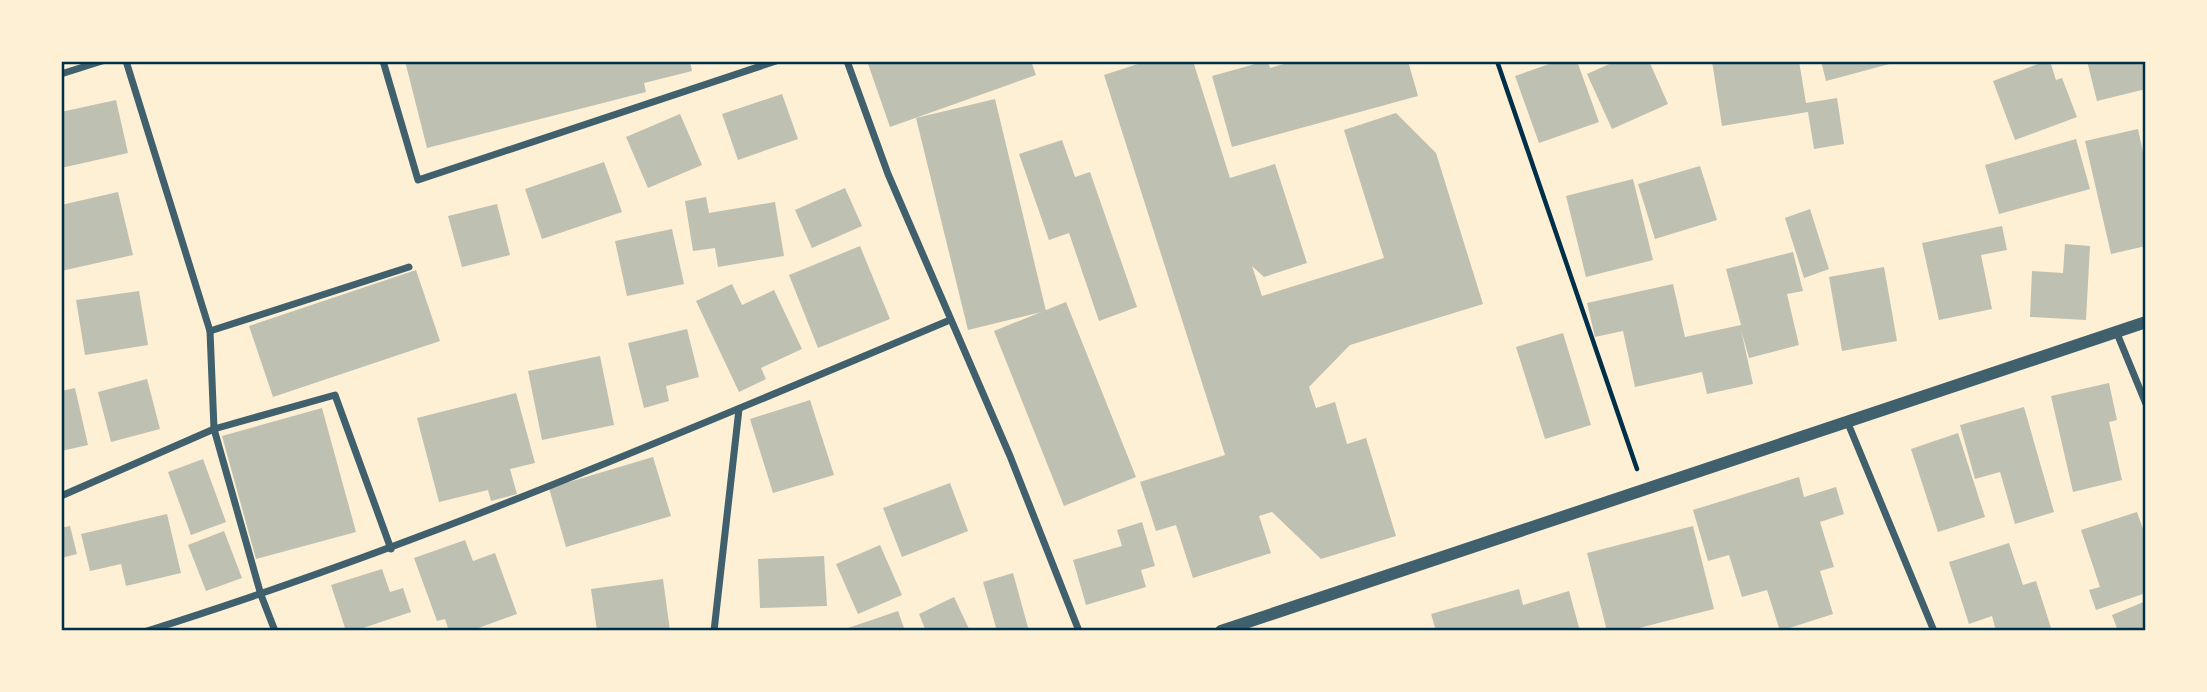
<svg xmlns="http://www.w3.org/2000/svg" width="2207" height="692" viewBox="0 0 2207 692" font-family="'Alegreya Sans',sans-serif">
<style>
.building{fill:#bec0b2}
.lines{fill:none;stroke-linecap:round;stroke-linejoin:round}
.path{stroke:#003049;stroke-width:4.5}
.minor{stroke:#3f606c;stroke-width:7}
.tertiary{stroke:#3f606c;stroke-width:12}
.neatline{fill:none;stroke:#003049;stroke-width:2.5}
</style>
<rect width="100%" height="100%" fill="#fdf0d5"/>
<g class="building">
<path d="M405,61H690L692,71L644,83L646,92L427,148Z"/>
<path d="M867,61H1031L1036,75L890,127Z"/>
<path d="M1147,61H1193L1230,178L1275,164L1307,263L1264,277L1252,266L1262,296L1384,258L1344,130L1396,113L1436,153L1483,304L1350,345L1309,387L1316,408L1335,402L1347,444L1366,438L1396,536L1321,559L1272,512L1259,516L1271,553L1193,578L1176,525L1156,531L1140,482L1225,455L1104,75Z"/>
<path d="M1266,61H1268L1270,68L1294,61H1408L1418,96L1232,147L1212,76Z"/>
<path d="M1558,61H1577L1599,122L1539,143L1515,76Z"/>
<path d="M1616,61H1649L1668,104L1612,129L1587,74Z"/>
<path d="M1712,61H1799L1806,103L1837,98L1844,144L1814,149L1808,112L1722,126Z"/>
<path d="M1821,61H1897V62L1826,81Z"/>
<path d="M2046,61H2050L2056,80L2062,78L2077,117L2015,140L1993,81Z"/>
<path d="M2087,61H2146V89L2097,101Z"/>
<path d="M782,94L798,139L738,160L722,114Z"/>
<path d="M995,99L1046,311L968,330L916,118Z"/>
<path d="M116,100L128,153L61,168V112Z"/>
<path d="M680,114L702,165L648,188L626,137Z"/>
<path d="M2138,129L2146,166V246L2111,254L2085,141Z"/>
<path d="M2076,139L2090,189L1999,214L1985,165Z"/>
<path d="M1062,140L1075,177L1090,172L1137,307L1099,321L1069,233L1049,240L1019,154Z"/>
<path d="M604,162L622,212L542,239L525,189Z"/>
<path d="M1700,166L1717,220L1655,239L1638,184Z"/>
<path d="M1633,179L1653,260L1586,277L1566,196Z"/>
<path d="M845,188L862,226L812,248L795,210Z"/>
<path d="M118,192L133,255L61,271V205Z"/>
<path d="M706,197L709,213L775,202L784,256L718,267L715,248L693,251L685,201Z"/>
<path d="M497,204L510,255L462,267L448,216Z"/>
<path d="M1810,209L1829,269L1804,278L1785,218Z"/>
<path d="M2002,226L2007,250L1981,255L1992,309L1939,320L1922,243Z"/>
<path d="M672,229L684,284L627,296L615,241Z"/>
<path d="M2065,244L2090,246L2086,320L2030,317L2032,271L2063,273Z"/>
<path d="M860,246L890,319L818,348L789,275Z"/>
<path d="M1793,252L1803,291L1787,294L1799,345L1749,358L1741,330L1753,384L1707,394L1702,372L1635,387L1623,331L1595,337L1587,303L1673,284L1685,337L1741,325L1726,269Z"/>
<path d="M1884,267L1897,341L1842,351L1829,277Z"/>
<path d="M416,270L440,341L273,397L249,326Z"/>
<path d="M732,284L742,305L774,290L802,349L761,368L766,379L739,392L696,301Z"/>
<path d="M139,291L148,345L85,355L76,300Z"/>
<path d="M1066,302L1136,477L1064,506L994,331Z"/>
<path d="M687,329L699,377L666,386L669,401L644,408L628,343Z"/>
<path d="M1563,333L1591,425L1545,439L1516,347Z"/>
<path d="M600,356L614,425L542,440L528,371Z"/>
<path d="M147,379L160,429L111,442L98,392Z"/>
<path d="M2109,383L2117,420L2109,422L2122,480L2073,492L2051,396Z"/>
<path d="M75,388L88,445L61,451V391Z"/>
<path d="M516,393L535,463L510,469L517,494L491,501L488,490L439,502L417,418Z"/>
<path d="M810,400L834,475L773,493L750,419Z"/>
<path d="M2024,407L2054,512L2015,524L2000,472L1975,479L1960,425Z"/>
<path d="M322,408L356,532L256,559L222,436Z"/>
<path d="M1958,433L1985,517L1938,532L1911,449Z"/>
<path d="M653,457L671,516L566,547L549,488Z"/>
<path d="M203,459L226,522L191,535L168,472Z"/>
<path d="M1799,477L1804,497L1836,487L1844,514L1820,522L1834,567L1820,571L1833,614L1780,631L1767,590L1742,597L1729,555L1708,561L1693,510Z"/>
<path d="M950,483L968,531L902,557L883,508Z"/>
<path d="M2137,512L2146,538V593L2096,610L2089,590L2100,587L2081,530Z"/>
<path d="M167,514L181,573L126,586L121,564L90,571L81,534Z"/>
<path d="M1142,522L1155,566L1141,570L1146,587L1086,605L1073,560L1122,546L1117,530Z"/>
<path d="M70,526L77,554L61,558V528Z"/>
<path d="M1693,526L1714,609L1627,631H1607L1587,553Z"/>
<path d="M224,531L242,578L206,591L188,545Z"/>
<path d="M465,540L473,561L495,553L517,614L470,631H449L445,619L437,621L414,558Z"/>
<path d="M2009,543L2023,585L2036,581L2052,631H1996L1992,616L1969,624L1949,562Z"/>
<path d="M880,545L902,595L858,614L836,564Z"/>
<path d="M824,556L827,606L760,608L758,559Z"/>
<path d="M382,569L390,592L403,588L411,612L354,631H346L331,585Z"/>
<path d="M1013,573L1029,631H997L983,582Z"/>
<path d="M663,579L670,631H597L591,589Z"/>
<path d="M1519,589L1523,605L1569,591L1580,631H1436L1431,614Z"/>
<path d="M954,597L970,631H926L919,614Z"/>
<path d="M2146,601V631H2118L2112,615Z"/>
<path d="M898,611L905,631H842V630Z"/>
</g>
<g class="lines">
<path class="path" d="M1497,61L1637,469"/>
<g class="minor">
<path d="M126,61L210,331L214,429L261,595L275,631"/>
<path d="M383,61L418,180L776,61"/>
<path d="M847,61L888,174L1010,456L1079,631"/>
<path d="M61,74L102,61"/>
<path d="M210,331L409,267"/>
<path d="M2116,331L2146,404"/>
<path d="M1847,421L1934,631"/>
<path d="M61,496L214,429L335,395L391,549"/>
<path d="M147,631C421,545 686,431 950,320"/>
<path d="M714,631L739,409"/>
</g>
<path class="tertiary" d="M1221,631L2146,322"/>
</g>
<rect width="2207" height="692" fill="none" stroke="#fdf0d5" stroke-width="126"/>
<rect x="63" y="63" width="2081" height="566" class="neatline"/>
</svg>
